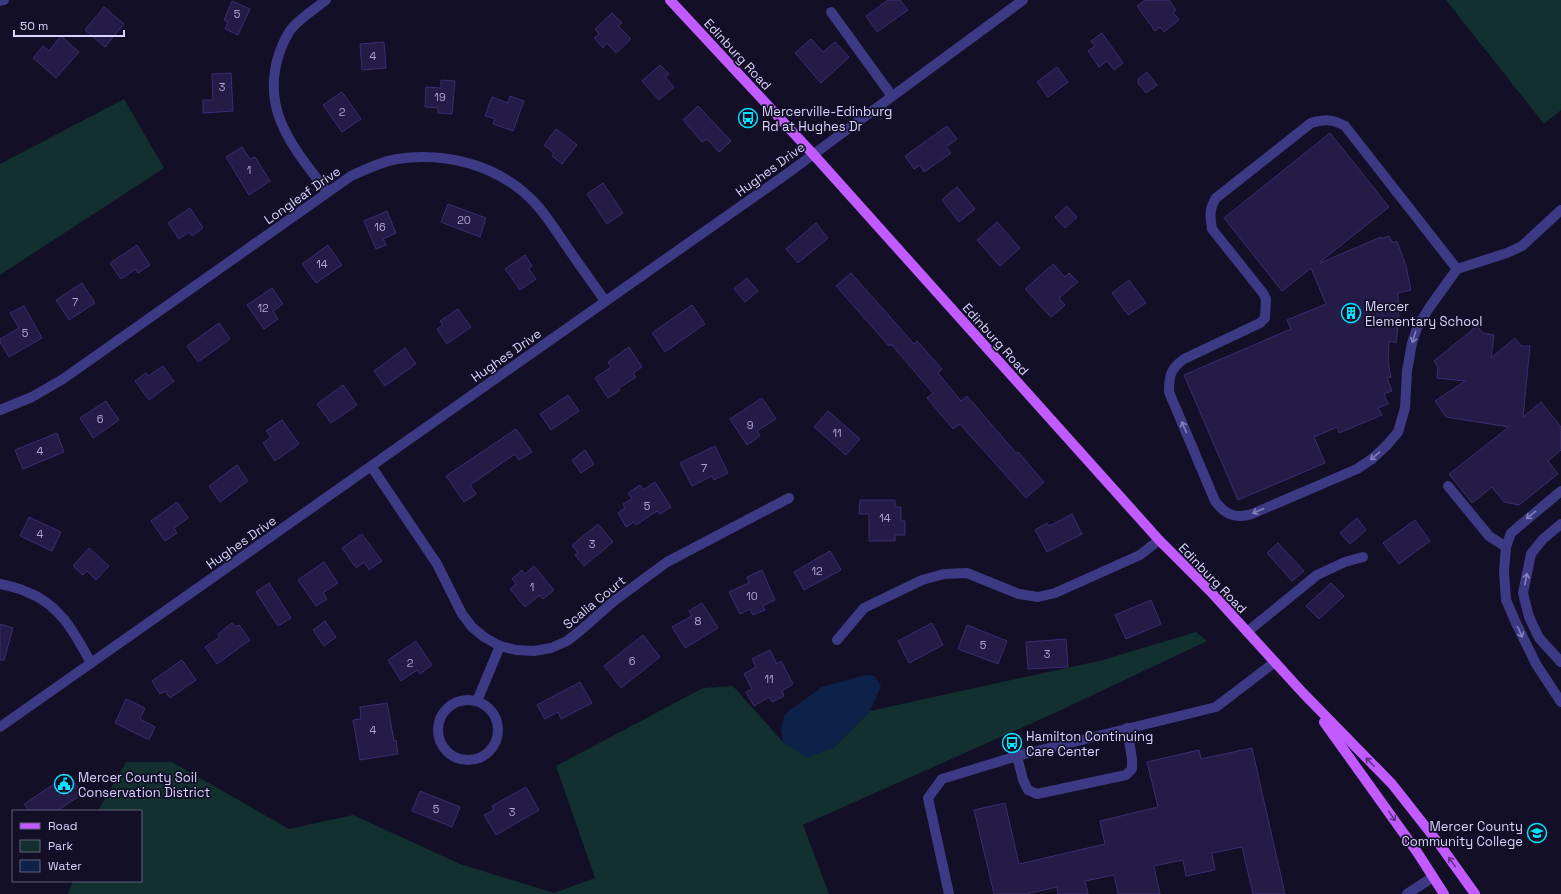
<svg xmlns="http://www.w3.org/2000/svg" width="1561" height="894" viewBox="0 0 1561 894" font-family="'Space Grotesk',sans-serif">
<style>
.green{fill:#12302f}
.water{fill:#0c2248}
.building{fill:#241b47;stroke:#3b2d73}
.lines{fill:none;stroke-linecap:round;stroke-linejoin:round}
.minor{stroke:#3d3a85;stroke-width:10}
.major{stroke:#c25bff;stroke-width:10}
.oneway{stroke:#837fbc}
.oneway2{stroke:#623188}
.labels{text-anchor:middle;stroke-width:3.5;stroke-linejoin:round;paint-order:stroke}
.number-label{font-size:11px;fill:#aca6d1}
.street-label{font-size:13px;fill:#d9d4ff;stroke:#130f26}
.poi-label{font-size:13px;fill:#d9d4ff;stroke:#130f26;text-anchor:start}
</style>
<rect width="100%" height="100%" fill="#130f26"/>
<g class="green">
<path d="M1446,0H1561V110L1544,124Z"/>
<path d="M124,99L164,168L0,275V164Z"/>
<path d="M1196,632L1207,641L1059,711L803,825L829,894H68L73,881H141V811H98L126,762H172L289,829L353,815L460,864L554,893L595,878L556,766L703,688L733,686L783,742L833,748L870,711L1103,660Z"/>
</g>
<path class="water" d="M865,675L875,676L881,686L870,711L833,748L807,758L783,742L781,729L785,714L822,687Z"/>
<g class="building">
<path d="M888,0H900L908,10L877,32L866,16Z"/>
<path d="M1145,0H1169L1176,10L1173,12L1179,20L1164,32L1160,27L1155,31L1137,6Z"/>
<path d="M232,1L250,9L238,35L225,29L228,22L224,20Z"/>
<path d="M104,7L124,24L105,47L85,30Z"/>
<path d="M612,13L622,23L618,26L631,39L616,53L607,43L603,48L594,38L599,34L595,29Z"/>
<path d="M1102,33L1123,63L1114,70L1107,61L1099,67L1088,51L1095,46L1091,41Z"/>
<path d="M61,36L79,52L56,78L33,58L43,46L49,51Z"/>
<path d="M811,39L823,52L835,42L849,57L821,83L795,53Z"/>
<path d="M384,42L386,68L362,70L360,44Z"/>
<path d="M660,65L669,74L665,77L674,87L659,100L642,81Z"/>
<path d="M1057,67L1068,82L1048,97L1037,82Z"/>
<path d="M1147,72L1157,85L1146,93L1138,83V79Z"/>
<path d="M231,73L233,111L203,113V100H213L212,74Z"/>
<path d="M441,80L455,81L452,114L438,113V108L425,107L426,87L441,88Z"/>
<path d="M342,92L361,119L342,132L323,105Z"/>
<path d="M510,96L524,101L513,131L493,124L495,119L485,116L492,97L508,103Z"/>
<path d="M698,106L731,141L719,152L707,139L702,142L683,120Z"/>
<path d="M947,126L957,139L946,147L951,153L924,172L920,165L914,169L905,156Z"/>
<path d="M556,129L577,145L562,164L552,156L554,153L544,145Z"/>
<path d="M1330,133L1389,207L1320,262V263L1381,237V239L1389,236L1393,243L1397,241L1406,266L1411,290L1398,293L1399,319L1396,343L1389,341L1388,362L1391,377L1387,378L1392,391L1384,394L1388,404L1378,408L1382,415L1339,433L1337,427L1314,437L1325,463L1238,500L1184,375L1291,329L1287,320L1326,304L1311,268L1282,291L1224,218Z"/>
<path d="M242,147L250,159L255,157L270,181L249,195L226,157Z"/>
<path d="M603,183L623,213L607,224L587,194Z"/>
<path d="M957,187L975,209L959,222L942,200Z"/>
<path d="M448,204L486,218L480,237L441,222Z"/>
<path d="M1067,206L1077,217L1065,228L1055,217Z"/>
<path d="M190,208L203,228L192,236L189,232L179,239L168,223Z"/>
<path d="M387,211L396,233L383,239L386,245L376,249L364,221Z"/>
<path d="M997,222L1020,248L1000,266L977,240Z"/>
<path d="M816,223L828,238L798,263L786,249Z"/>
<path d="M137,245L150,265L138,273L136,269L121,279L110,263Z"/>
<path d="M328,245L342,265L316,283L302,264Z"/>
<path d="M525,255L532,266L529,269L536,279L520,290L505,269Z"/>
<path d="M1053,264L1065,277L1069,273L1078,282L1059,298L1065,305L1051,317L1025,289Z"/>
<path d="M851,273L914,344L917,341L942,369L938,373L961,401L967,396L1016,453L1018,452L1044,482L1026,498L960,424L953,429L927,398L933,393L891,344L889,346L836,286Z"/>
<path d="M747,278L758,291L745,302L734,289Z"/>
<path d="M1129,280L1146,303L1128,315L1112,293Z"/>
<path d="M82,283L95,303L69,320L56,300Z"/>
<path d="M272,288L283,304L273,311L278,319L264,329L247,305Z"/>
<path d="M692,305L705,324L665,352L652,333Z"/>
<path d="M24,306L42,338L9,357L0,342V339L19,328L10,313Z"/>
<path d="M458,309L471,327L447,344L437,329L443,325L440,321Z"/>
<path d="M219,323L230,339L198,362L187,346Z"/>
<path d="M1477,326L1483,333L1494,335L1491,358L1515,338L1521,346H1530L1523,417L1541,402L1561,427V450L1548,461L1558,474L1519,505L1504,502L1492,487L1472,503L1449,474L1509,427L1446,417L1435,401L1465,381L1437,378L1438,367L1434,361Z"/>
<path d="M629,347L642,367L633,373L636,377L619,388L620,390L608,398L595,378L611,367L608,362Z"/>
<path d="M405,348L416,364L385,386L374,371Z"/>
<path d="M163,366L174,381L149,400L135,381L146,373L148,376Z"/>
<path d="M343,385L357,405L331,423L317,404Z"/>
<path d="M568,395L579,411L551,430L540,414Z"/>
<path d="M762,398L776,419L757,431L760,436L747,445L730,419Z"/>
<path d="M106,401L119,420L93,438L80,418Z"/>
<path d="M828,411L860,439L846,455L814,427Z"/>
<path d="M282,420L299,444L275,461L263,443L271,437L266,431Z"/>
<path d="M516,429L532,452L519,460L515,454L470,485L476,494L464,502L446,476Z"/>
<path d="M57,433L64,452L23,469L15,450Z"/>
<path d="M715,446L728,473L714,480L712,476L692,486L680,463Z"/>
<path d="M585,450L594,464L581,473L572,460Z"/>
<path d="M237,465L248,481L220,502L209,486Z"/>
<path d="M655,482L671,507L660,514L657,511L636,525L634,522L626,527L618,513L625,508L623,504L632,499L628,493L640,485L643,490Z"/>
<path d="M860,500H895V507H901V521H905V535H895V541H869V514H859Z"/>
<path d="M177,502L188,518L174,528L177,533L165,541L151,521Z"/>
<path d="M1072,514L1082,534L1047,552L1035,530L1047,523L1049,526Z"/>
<path d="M29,517L61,532L52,551L20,536Z"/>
<path d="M1357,518L1366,530L1350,544L1340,533Z"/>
<path d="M1415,520L1430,541L1399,564L1383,543Z"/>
<path d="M598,524L613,542L584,566L575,555L578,553L572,545Z"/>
<path d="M362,534L382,561L369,570L364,562L356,568L342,548Z"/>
<path d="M1278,543L1304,571L1292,581L1267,553Z"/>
<path d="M89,548L109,566L96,580L87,571L83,575L73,566Z"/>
<path d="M830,551L841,570L804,590L794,572Z"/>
<path d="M324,562L338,583L323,593L327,599L316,606L298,580Z"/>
<path d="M534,566L554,590L543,599L540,595L525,607L510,589L516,584L512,579L522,570L525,574Z"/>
<path d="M762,570L775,600L763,606L765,610L753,615L750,609L740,614L729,592L749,583L747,577Z"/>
<path d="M269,583L291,618L278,626L256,592Z"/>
<path d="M1331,583L1344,596L1319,619L1306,606Z"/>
<path d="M1151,600L1161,624L1126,639L1115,615Z"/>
<path d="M702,603L718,628L685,648L672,627L692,616L689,611Z"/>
<path d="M325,621L336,637L324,646L313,630Z"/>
<path d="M232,623L235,627L239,625L250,640L217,664L205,647L220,637L218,634Z"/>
<path d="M932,623L943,645L909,663L898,641Z"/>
<path d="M0,624L13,628L4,660H0Z"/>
<path d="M967,625L1007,641L998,664L958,649Z"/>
<path d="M643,635L660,657L621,688L604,666Z"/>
<path d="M1066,639L1068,667L1028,669L1026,642Z"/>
<path d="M416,641L432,665L420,674L417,670L401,681L388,660Z"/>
<path d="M770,650L777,664L781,661L793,684L782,691L784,696L772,702L769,697L754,706L746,692L752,689L744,674L756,667L752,659Z"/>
<path d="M182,660L196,680L170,698L165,691L160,694L152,681Z"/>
<path d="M580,682L592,703L561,719L558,712L545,719L537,705Z"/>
<path d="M126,699L145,708L140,719L155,727L149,740L115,723Z"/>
<path d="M387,703L394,741L396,740L398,754L360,760L353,720L361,719L360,707Z"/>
<path d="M1252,748L1285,894H1253L1242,847L1212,853L1215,870L1186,876L1183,860L1154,866L1160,894H1118L1114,875L1085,881L1088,894H1058L1057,887L1026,894H994L974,810L1005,803L1019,864L1105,844L1100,821L1158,807L1147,762L1199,750L1201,759Z"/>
<path d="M69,774L82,794L57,811H29L24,804Z"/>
<path d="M526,787L539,810L496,835L484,815L494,810L492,806Z"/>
<path d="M420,791L460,807L452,827L412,811Z"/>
</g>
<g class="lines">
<g class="minor">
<path d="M326,0C315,9 302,17 293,27C286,34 282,46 279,54C260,112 295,149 327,192"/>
<path d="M0,1L4,0"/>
<path d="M831,12L892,96"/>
<path d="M1457,269L1345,126C1332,119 1325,119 1311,123L1216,198C1209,209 1210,216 1212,229L1263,293L1266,299L1265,318L1260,323L1184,359C1170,369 1169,376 1169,392L1215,501C1225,515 1236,519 1252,514L1357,469L1372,459L1387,445L1398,432L1405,408L1407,371L1412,343L1417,328L1429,308L1457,269L1507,253L1522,246L1561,210"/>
<path d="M0,410L32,397L63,379L351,176C366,169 381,162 397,159C444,152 495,164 530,198C544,211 554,228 565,244C578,263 592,282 605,301"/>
<path d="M371,466L437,564L462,614L472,627L484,637L500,646L516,650L534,651L551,648L567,641L581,630L614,601L667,562L789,498"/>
<path d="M1448,486L1489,536L1506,547"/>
<path d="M1561,491L1511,533L1506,547L1504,571L1506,600L1516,623L1536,664L1561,702"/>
<path d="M1561,524L1543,539L1531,554L1523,593L1529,617L1539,638L1561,662"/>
<path d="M0,584C9,586 18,588 27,592C60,604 75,634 91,663"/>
<path d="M1247,632L1317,575L1345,562L1363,557"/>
<path d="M837,640L864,608L922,580L944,574L967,573L1019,594L1038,597L1055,593L1140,555L1159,540"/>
<circle cx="468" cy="730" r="30"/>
<path d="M477,701L500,646"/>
<path d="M0,727L788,173L1023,0"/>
<path d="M1017,756L1023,780L1028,790L1037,794L1126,775L1132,769V759L1127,728"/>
<path d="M949,894L928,798L942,779L1017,756L1216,707L1275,662"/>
<path d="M1407,894L1433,877"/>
</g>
<g class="major">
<path d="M670,0L813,154L1159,540L1211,592L1303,693L1392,784L1440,845L1475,894"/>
<path d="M1324,722L1417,852L1444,894"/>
</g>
</g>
<defs><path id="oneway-shaft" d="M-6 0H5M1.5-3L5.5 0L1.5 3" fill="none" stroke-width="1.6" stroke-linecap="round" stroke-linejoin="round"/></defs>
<g class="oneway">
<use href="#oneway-shaft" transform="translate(1414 337) rotate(107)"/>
<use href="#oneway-shaft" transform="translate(1184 427) rotate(-113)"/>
<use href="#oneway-shaft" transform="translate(1375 456) rotate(140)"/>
<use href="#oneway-shaft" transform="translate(1258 511) rotate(157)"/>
<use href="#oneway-shaft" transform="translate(1531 515) rotate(141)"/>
<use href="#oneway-shaft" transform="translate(1526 579) rotate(-78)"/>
<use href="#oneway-shaft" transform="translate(1520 632) rotate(64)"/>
</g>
<g class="oneway2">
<use href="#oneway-shaft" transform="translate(1370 762) rotate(-134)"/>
<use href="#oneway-shaft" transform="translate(1392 816) rotate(55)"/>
<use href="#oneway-shaft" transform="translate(1452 862) rotate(-126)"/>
</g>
<defs>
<symbol id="bus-ring" viewBox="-11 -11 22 22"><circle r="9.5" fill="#130f26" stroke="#00e5ff" stroke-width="1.5"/><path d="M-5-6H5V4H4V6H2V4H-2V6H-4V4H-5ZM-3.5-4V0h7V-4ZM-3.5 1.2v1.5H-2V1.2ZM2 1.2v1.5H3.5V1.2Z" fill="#00e5ff"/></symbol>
<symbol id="building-ring" viewBox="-11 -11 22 22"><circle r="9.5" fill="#130f26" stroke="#00e5ff" stroke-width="1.5"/><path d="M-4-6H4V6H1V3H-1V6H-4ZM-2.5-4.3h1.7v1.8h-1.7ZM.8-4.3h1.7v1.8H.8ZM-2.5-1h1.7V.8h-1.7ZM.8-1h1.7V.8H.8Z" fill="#00e5ff"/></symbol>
<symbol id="civic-ring" viewBox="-11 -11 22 22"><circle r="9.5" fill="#130f26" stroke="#00e5ff" stroke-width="1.5"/><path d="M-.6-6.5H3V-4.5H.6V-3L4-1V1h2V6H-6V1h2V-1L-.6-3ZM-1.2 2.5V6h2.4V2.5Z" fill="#00e5ff"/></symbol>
<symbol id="university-ring" viewBox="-11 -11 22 22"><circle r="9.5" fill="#130f26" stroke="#00e5ff" stroke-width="1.5"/><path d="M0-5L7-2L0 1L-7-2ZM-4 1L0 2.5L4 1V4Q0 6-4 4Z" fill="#00e5ff"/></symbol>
</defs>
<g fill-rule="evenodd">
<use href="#bus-ring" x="737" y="107" width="22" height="22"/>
<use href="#building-ring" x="1340" y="302" width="22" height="22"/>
<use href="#bus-ring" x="1001" y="732" width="22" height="22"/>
<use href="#civic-ring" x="53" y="773" width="22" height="22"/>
<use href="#university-ring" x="1526" y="822" width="22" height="22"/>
</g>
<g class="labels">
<g class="number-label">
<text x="237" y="18">5</text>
<text x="373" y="60">4</text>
<text x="222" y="91">3</text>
<text x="440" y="101">19</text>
<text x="342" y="116">2</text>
<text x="249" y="174">1</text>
<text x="464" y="224">20</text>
<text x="380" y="231">16</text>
<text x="322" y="268">14</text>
<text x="75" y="306">7</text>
<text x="263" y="312">12</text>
<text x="25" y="337">5</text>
<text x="100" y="423">6</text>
<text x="750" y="429">9</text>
<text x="837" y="437">11</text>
<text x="40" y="455">4</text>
<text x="704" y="472">7</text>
<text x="647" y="510">5</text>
<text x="885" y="522">14</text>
<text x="40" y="538">4</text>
<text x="592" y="548">3</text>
<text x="817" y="575">12</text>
<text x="532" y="591">1</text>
<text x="752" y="600">10</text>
<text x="698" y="625">8</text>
<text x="983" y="649">5</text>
<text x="1047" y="658">3</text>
<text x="632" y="665">6</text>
<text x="410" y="667">2</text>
<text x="769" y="683">11</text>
<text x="373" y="734">4</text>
<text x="436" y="813">5</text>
<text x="512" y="816">3</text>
</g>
<g class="street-label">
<text transform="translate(738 54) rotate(47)" y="5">Edinburg Road</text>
<text transform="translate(770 169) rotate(-36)" y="5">Hughes Drive</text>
<text transform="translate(302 195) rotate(-35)" y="5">Longleaf Drive</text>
<text transform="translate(996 339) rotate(48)" y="5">Edinburg Road</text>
<text transform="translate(506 355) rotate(-35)" y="5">Hughes Drive</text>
<text transform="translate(241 542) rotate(-35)" y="5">Hughes Drive</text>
<text transform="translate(1213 578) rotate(46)" y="5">Edinburg Road</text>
<text transform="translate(594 602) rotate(-39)" y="5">Scalia Court</text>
</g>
<g class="poi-label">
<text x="762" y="116">Mercerville-Edinburg<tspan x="762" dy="15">Rd at Hughes Dr</tspan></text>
<text x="1365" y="311">Mercer<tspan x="1365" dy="15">Elementary School</tspan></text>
<text x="1026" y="741">Hamilton Continuing<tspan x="1026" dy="15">Care Center</tspan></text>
<text x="78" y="782">Mercer County Soil<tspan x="78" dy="15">Conservation District</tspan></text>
<text x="1523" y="831" text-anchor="end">Mercer County<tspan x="1523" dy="15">Community College</tspan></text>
</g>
</g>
<rect x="12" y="810" width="130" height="72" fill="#130f26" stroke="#625e7d"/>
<rect x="20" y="823" width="20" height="6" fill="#c25bff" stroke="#625e7d"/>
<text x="48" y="830" font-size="12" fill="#d9d4ff">Road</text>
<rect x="20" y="840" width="20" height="12" fill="#12302f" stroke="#625e7d"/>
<text x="48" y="850" font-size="12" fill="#d9d4ff">Park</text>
<rect x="20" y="860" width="20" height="12" fill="#0c2248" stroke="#625e7d"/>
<text x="48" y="870" font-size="12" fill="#d9d4ff">Water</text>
<path d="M14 30v6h110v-6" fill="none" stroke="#d9d4ff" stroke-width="2"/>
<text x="20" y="30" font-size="12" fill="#d9d4ff" stroke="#130f26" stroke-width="3" paint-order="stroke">50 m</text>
</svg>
